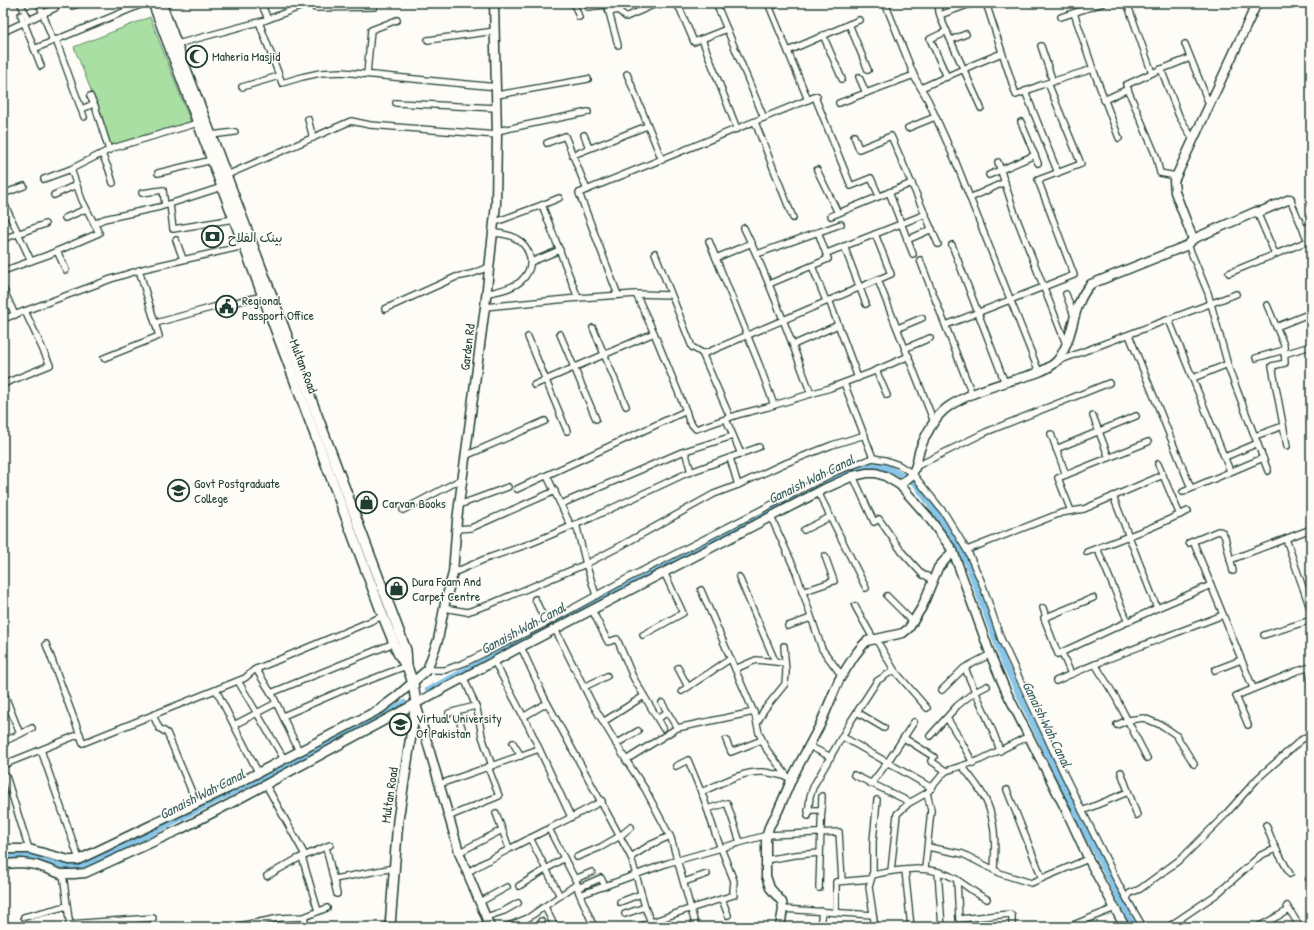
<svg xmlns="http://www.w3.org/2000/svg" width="1314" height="930" viewBox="0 0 1314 930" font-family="'Patrick Hand','Playpen Sans Arabic',sans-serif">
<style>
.green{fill:#a9dfa2;stroke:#648e6b}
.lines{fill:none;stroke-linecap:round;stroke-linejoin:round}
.canal{stroke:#88c5e8;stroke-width:6}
.street-casing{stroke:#1f3d34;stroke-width:8}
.secondary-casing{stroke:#1f3d34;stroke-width:11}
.primary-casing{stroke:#1f3d34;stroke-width:12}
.street{stroke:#fdfcf7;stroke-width:5.5}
.secondary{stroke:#fdfcf7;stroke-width:8}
.primary{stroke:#fdfcf7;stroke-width:9}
.labels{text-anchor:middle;stroke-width:3;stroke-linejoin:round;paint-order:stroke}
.poi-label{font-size:13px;fill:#1f3d34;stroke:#fdfcf7;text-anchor:start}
.street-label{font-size:13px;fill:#1f3d34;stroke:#fdfcf7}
.water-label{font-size:14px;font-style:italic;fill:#395f61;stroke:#fdfcf7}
</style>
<rect width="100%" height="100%" fill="#fdfcf7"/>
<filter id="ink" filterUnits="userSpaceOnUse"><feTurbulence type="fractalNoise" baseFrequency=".025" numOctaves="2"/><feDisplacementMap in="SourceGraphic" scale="8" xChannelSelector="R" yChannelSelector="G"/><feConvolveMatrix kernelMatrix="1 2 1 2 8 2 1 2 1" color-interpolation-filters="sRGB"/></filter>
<g filter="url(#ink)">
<path class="green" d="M150,17L191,123L111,148L96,103L74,47Z"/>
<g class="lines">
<g class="canal">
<path d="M428,690L546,628L825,484L860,467L879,465L892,470L915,483L949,532L968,565L1004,663L1078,818L1134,927"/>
<path d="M3,856L28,855L71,868L85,866L347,735L404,703"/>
</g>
<defs>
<g id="street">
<path d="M20,3L29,19"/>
<path d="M39,3L53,41"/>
<path d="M261,3L268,19"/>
<path d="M311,3L315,8L374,7L373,3"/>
<path d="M574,3L579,17"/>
<path d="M586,3L588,7L607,5L608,3"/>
<path d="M675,3L680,9L694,42L727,29"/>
<path d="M716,3L764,118"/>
<path d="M768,3L808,100"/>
<path d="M885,3L915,78L928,100L955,160L1039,372"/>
<path d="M938,3L939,12L942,21L981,108"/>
<path d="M986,3L1016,95L1041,85L1093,69"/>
<path d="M1127,3L1152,73"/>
<path d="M607,5L618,45"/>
<path d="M72,6L82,3"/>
<path d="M770,7L779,3"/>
<path d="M609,12L618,10L626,17L651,6L662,3"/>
<path d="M1074,13L1093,69L1119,138"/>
<path d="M21,15L41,66"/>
<path d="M940,15L973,3"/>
<path d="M1061,17L1103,3"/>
<path d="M259,22L282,83L302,77L320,73L342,72L497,87"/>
<path d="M849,24L868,70"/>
<path d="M947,31L930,39L947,77"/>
<path d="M3,32L55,8"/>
<path d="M823,35L842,79"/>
<path d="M702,39L737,129"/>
<path d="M56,40L84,117"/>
<path d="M428,40L495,31"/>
<path d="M951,40L966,34"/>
<path d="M177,44L266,20L310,3"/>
<path d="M1185,44L1209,104"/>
<path d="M1041,46L1053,82"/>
<path d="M34,49L145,3"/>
<path d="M788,51L859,20"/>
<path d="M1161,69L1179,116L1193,139"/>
<path d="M367,74L371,30L397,20"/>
<path d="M627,74L662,160"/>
<path d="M859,77L866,93"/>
<path d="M242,87L279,76"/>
<path d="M921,88L975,64L1002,53"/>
<path d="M1025,91L1058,173"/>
<path d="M497,95L588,79"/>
<path d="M90,96L95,106L109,150"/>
<path d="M815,97L851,186L871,178L879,196"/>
<path d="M1104,100L1128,89"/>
<path d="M396,103L497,108"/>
<path d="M839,103L914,75"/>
<path d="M81,109L94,104"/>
<path d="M308,119L313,138"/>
<path d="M755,122L793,218"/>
<path d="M1021,122L1038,163"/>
<path d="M908,128L935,117"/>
<path d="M497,131L588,112"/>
<path d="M211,135L235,132"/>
<path d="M584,135L589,148"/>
<path d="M854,136L859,149L891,136L938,244"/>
<path d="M547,143L565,136L587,190"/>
<path d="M102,154L109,170L113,183"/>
<path d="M573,155L647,126"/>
<path d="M998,162L1015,214L1066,344"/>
<path d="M817,170L838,213"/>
<path d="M158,173L212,160"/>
<path d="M227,175L351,121L370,125L497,135"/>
<path d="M989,175L1035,155"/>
<path d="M1176,176L1160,173L1156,156L1126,85L1152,73L1190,58"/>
<path d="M44,179L71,169L113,148L198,123"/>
<path d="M889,192L913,254"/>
<path d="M142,193L163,190L165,205"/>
<path d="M3,194L24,186"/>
<path d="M54,195L76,185"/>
<path d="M970,198L1005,182"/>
<path d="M1290,199L1311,248"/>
<path d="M3,201L31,261"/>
<path d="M170,204L173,229L234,219"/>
<path d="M542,205L559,198"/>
<path d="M1257,212L1275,254"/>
<path d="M831,216L912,183"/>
<path d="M65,218L86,209"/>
<path d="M493,223L542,205L578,298"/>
<path d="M94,224L104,219L160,207L222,187"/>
<path d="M744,228C770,282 790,338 811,394"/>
<path d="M1303,229L1311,226"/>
<path d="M3,239L45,224"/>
<path d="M176,240L183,259"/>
<path d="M907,240L932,229"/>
<path d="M709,241L759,364L774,405"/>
<path d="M952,245L1005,383"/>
<path d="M1188,245L1208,293L1229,369L1268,471"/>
<path d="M844,246L866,304"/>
<path d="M57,251L66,270"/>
<path d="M655,253L692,347L702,353H706L891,274L875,234"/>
<path d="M827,253L926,214"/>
<path d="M757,254L841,224"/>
<path d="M716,258L752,243"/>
<path d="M920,260L972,394"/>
<path d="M531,262L560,250"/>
<path d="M812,266L826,301"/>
<path d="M3,271L48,255L99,233L82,200L71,169"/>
<path d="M1229,273L1308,241"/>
<path d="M878,280L934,422"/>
<path d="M769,284L828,259L818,232"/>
<path d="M3,288L15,315"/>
<path d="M486,294C497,291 512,289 521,281C538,265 530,244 511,236C505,234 498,233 492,233"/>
<path d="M636,294L671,295"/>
<path d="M1066,294L1074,316"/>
<path d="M618,295L579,193L817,96"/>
<path d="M829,300L858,378"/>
<path d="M1267,305L1284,345L1285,363L1272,366L1287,446"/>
<path d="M485,307L578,298L636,294L654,333L686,411L689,421L696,429L740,414L768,407L830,388L870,373L909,356"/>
<path d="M385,309L456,277L471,274L489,267"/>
<path d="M3,319L111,279L143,269L244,246"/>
<path d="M1169,320L1230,471"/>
<path d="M156,323L214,307L263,296"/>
<path d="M946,325L1074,275L1038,180L1081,164L1048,83"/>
<path d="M1276,327L1311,313"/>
<path d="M593,328L626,406"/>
<path d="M898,328L922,318"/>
<path d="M560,334L596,419"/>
<path d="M1129,335L1191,488"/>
<path d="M528,337L567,431"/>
<path d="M793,345L838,325"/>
<path d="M906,348L930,338"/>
<path d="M702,353L730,417"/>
<path d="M1284,354L1311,346"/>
<path d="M104,358L159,336L139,270"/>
<path d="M1256,358L1284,350"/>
<path d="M1058,361L1236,294"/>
<path d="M876,370L887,395"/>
<path d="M1193,378L1228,364"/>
<path d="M844,383L873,458"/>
<path d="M3,384L50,365L25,311"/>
<path d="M534,385L654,333"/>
<path d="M1093,416L1109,458"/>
<path d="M726,419L741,454"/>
<path d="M1051,434L1066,475"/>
<path d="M1255,436L1283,426"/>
<path d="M1056,449L1136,416"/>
<path d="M685,451L691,472"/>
<path d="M465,456L545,421"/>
<path d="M1225,457L1258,443"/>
<path d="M730,458L738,485"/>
<path d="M1158,464L1180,515"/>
<path d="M915,467L986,432L1109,383"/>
<path d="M547,476L571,526"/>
<path d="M853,476L874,522L879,519L902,552L923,575L927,576L932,582"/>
<path d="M517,489L686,411"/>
<path d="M818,492L866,588"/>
<path d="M1183,492L1263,458"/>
<path d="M1113,496L1157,608"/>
<path d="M561,504L682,452L733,436"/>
<path d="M459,505L508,487"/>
<path d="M403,510L462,479"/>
<path d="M1071,511L1058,478L1148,442"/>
<path d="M771,517L796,572L822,649L842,676"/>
<path d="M576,524L586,564L596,595"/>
<path d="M456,529L471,528L555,491"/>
<path d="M804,530L830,517"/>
<path d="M1286,539L1311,611"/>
<path d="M1193,541L1253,688"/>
<path d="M1189,543L1218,531L1222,532L1225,537L1233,571"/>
<path d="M1097,548L1128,622"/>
<path d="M967,550L1061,513L1084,509L1163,475"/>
<path d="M1087,552L1150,528L1188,511"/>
<path d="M1230,560L1311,529"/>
<path d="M453,573L485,559L529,544L591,518L685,474L759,447"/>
<path d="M739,577L775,661"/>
<path d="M701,590L755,715L759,733L767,750L791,781"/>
<path d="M802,592L834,581L825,556"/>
<path d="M887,596L913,622"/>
<path d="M1093,598L1044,618L1058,654L1157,608L1211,585"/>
<path d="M535,599L546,623"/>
<path d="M855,606L874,640"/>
<path d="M444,608L467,612L488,605L586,564L615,549L714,494L738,485L781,465L832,445L865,435"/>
<path d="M1043,608L1046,617"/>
<path d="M592,610L608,642L617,639L633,677L663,728"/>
<path d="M788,626L811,618"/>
<path d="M555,629L592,703L626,760L645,789L671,838L696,927"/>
<path d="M643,635L683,613L664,572"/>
<path d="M1264,635L1311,620"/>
<path d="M876,639L894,670L927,708"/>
<path d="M46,644L83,743L245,678L254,670L383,616"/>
<path d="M521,647L544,697L631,857L646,910L651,922"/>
<path d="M1062,653L1071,674"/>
<path d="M494,661L529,727L571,817"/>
<path d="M1095,664L1116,698L1147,758"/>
<path d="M678,668L688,687"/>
<path d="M965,668C976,696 991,722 1000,751"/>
<path d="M1310,668L1309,670L1311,680"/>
<path d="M256,669L273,696L299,751"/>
<path d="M735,669L756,660L785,663"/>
<path d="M427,670H445L464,663L499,646L546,623L628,578L837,471L873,458L885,460L899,465L913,474L945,514L968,552L982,583L1001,639L1065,776L1120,887L1143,927"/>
<path d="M1215,670L1241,660"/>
<path d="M464,678L477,709L482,736L492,766"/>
<path d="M238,681L284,759"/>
<path d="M1056,681C1110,656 1167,637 1223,615"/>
<path d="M584,687L607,676"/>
<path d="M216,690L258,772"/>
<path d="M942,690L964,668L991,654"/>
<path d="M682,691L730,659"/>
<path d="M271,693L394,643"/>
<path d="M662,703L677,728"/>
<path d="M456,711L462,728"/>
<path d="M857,712L884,728"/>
<path d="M449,713L475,706"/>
<path d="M153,715L159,728L167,733L197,804"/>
<path d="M283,716L341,691L406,666"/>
<path d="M523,717L547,703"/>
<path d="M947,718L961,741L973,763"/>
<path d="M658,719L667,712"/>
<path d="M603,722L644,696"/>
<path d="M757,723L764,710L785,684L786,672L784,646"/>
<path d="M234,725L276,703"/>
<path d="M1117,725L1128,720L1144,718L1163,726L1176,735L1194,764"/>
<path d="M1248,725L1236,696L1297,671L1311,667"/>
<path d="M20,734L32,728"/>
<path d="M930,736L957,706L973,693L987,686"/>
<path d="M843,737L932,788"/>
<path d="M904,738L934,757L931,761L946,771"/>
<path d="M726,740L731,752L762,740"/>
<path d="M3,742L20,734L5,696"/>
<path d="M513,743L521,756"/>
<path d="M616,744L638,731"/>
<path d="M809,746L831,757"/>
<path d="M41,750L79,859"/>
<path d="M626,760L677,728L754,712"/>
<path d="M3,765L80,734"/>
<path d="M962,766C973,780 985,794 990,811C996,830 995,850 994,870"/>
<path d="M1121,772L1137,815"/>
<path d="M854,775L910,802"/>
<path d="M6,776L29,849"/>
<path d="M440,784L539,749"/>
<path d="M871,784L887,763L914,722"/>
<path d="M266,785L305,855"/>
<path d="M1007,790L1042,878"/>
<path d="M701,792C721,784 741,771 763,772C771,773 780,775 788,777"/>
<path d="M707,809L727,803L740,842"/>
<path d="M808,810H822"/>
<path d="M1082,811L1128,792"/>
<path d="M496,813L509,848"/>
<path d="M450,816L499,796L488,767"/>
<path d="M808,816L810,796L814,785L851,721L877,681L894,670"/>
<path d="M1266,825L1274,845L1290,874"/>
<path d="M549,829L576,881L579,893L594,927"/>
<path d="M530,838L560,896"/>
<path d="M326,847L337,894"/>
<path d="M928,847L963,854L1002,874L1031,883L1088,859"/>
<path d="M460,852L502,830"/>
<path d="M302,857L318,911"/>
<path d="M577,857L601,847L620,836L631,827"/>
<path d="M631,857L650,845L670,836"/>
<path d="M765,860L795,855L820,853"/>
<path d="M925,869L931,810L927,793"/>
<path d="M905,870L911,927"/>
<path d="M891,871L897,814L909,803L927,793L942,775L946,771L980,760L1029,736"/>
<path d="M468,872C511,846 557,826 602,801"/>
<path d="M938,872L942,927"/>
<path d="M63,874L70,927"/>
<path d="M872,875C900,869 930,864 956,879C967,886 975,894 987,899"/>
<path d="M267,876L297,859L330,845"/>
<path d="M334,879L394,868"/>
<path d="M575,879L592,872"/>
<path d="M1309,879L1311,881"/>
<path d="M957,880L959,919L1010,914L1012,916V927"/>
<path d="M684,882L707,874"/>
<path d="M519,886L564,858"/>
<path d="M578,888L601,878L605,886"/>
<path d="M819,888L822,796"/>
<path d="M580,895L668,863L767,835L839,832L842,881"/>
<path d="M1127,898L1130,893L1140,889L1182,858L1225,815L1258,778L1301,740L1311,734"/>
<path d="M722,899L728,915"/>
<path d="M480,902L507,887"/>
<path d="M620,902L641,894"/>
<path d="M1287,906L1300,927"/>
<path d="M545,907L555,927"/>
<path d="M783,909L873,915"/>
<path d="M836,912V882L871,879"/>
<path d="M625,914L645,907"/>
<path d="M24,917L67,906"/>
<path d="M304,917L306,927"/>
<path d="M486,917L504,911L518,903"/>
<path d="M541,921L543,927"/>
<path d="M69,924L153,918"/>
<path d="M233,927L280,918L304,917L327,908"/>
<path d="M506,927L528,918L577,884"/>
<path d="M638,927L680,912L734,895L733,891L734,881L715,833L704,799L688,760L676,766"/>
<path d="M820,927L822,911"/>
<path d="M875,927L869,887L873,873V841L877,800"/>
<path d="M1068,927L1115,908"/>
<path d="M1168,927L1217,894L1261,855L1276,849"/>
<path d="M1258,927L1289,910"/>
</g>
<g id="secondary">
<path d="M1193,239L1175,192L1174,181L1257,3"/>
<path d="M900,485C904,482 908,479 911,475C917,469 917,457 920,449C926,434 935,416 948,407C967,394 991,387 1013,380C1027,376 1046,372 1057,361C1075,339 1071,304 1091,284L1188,245L1193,239L1255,212L1262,211L1290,199"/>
<path d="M416,704L460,855L490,927"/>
<path d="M3,849H29L69,860H78L229,788L380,709L396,697L427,670L438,640L445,603L453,573L457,520L485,307L496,204L497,135L494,3"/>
<path d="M3,864L22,863L36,865L61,874H74L85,873L181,829L222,808L515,650L824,489L853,476L867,473H876L885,476L900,485L929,518L953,551L991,656L1006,691L1067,812L1091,864L1125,927"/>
<path d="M780,927L783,909L782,902L770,888L766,876V839L769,827L778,811L793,776L820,725L839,680L855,655L862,646L867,641L903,633L909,628L922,607L938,568L953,551"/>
</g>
<g id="primary">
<path d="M153,3L383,616L398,653L408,669L413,683L416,703L398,820L390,927"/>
<path d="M161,3L406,650L407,666"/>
</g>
</defs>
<use href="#street" class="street-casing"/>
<use href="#secondary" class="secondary-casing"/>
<use href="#primary" class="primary-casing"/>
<use href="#street" class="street"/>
<use href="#secondary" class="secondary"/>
<use href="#primary" class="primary"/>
</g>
</g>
<defs>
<symbol id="mosque-ring" viewBox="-11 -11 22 22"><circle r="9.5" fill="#fdfcf7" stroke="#1f3d34" stroke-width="1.5"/><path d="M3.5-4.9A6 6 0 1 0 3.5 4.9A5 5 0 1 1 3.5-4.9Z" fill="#1f3d34"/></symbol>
<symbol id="bank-ring" viewBox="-11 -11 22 22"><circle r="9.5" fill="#fdfcf7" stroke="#1f3d34" stroke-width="1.5"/><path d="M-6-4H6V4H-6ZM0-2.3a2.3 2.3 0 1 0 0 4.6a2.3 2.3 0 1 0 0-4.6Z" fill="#1f3d34"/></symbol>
<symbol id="civic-ring" viewBox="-11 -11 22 22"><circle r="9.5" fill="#fdfcf7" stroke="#1f3d34" stroke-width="1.5"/><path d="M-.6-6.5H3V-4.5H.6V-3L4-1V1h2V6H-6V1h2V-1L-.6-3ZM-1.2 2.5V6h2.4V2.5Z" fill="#1f3d34"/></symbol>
<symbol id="university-ring" viewBox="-11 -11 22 22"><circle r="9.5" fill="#fdfcf7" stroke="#1f3d34" stroke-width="1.5"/><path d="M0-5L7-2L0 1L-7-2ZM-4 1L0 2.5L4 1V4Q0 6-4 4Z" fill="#1f3d34"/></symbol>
<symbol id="shop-ring" viewBox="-11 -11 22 22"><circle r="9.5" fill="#fdfcf7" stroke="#1f3d34" stroke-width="1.5"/><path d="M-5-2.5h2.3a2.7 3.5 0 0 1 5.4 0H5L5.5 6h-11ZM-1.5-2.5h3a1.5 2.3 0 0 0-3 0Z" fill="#1f3d34"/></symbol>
</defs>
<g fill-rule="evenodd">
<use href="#mosque-ring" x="184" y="44" width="25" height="25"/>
<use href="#bank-ring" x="200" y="224" width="25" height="25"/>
<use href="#civic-ring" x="214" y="294" width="25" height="25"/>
<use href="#university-ring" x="166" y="478" width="25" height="25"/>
<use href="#shop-ring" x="354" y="490" width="25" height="25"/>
<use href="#shop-ring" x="384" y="576" width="25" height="25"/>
<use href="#university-ring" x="388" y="712" width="25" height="25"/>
</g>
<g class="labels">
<g class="poi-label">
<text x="212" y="61">Maheria Masjid</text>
<text x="228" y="242">بینک الفلاح</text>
<text x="242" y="305">Regional<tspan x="242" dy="15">Passport Office</tspan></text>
<text x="194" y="488">Govt Postgraduate<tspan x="194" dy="15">College</tspan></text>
<text x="382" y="508">Carvan Books</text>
<text x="412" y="586">Dura Foam And<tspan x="412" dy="15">Carpet Centre</tspan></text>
<text x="416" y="723">Virtual University<tspan x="416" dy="15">Of Pakistan</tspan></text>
</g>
<g class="street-label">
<text transform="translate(467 347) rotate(-83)" y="5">Garden Rd</text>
<text transform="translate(304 366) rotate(69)" y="5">Multan Road</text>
<text transform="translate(389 795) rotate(-82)" y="5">Multan Road</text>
</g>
<g class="water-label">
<text transform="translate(811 479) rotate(-26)" y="5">Ganaish Wah Canal</text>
<text transform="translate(523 628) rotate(-28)" y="5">Ganaish Wah Canal</text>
<text transform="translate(1047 724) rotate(64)" y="5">Ganaish Wah Canal</text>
<text transform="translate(202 794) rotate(-27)" y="5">Ganaish Wah Canal</text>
</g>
</g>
<rect width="1314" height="930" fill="none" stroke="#fdfcf7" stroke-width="16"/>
<rect x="8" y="8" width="1298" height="914" fill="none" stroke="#1f3d34" stroke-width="1.5" filter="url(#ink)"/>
</svg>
